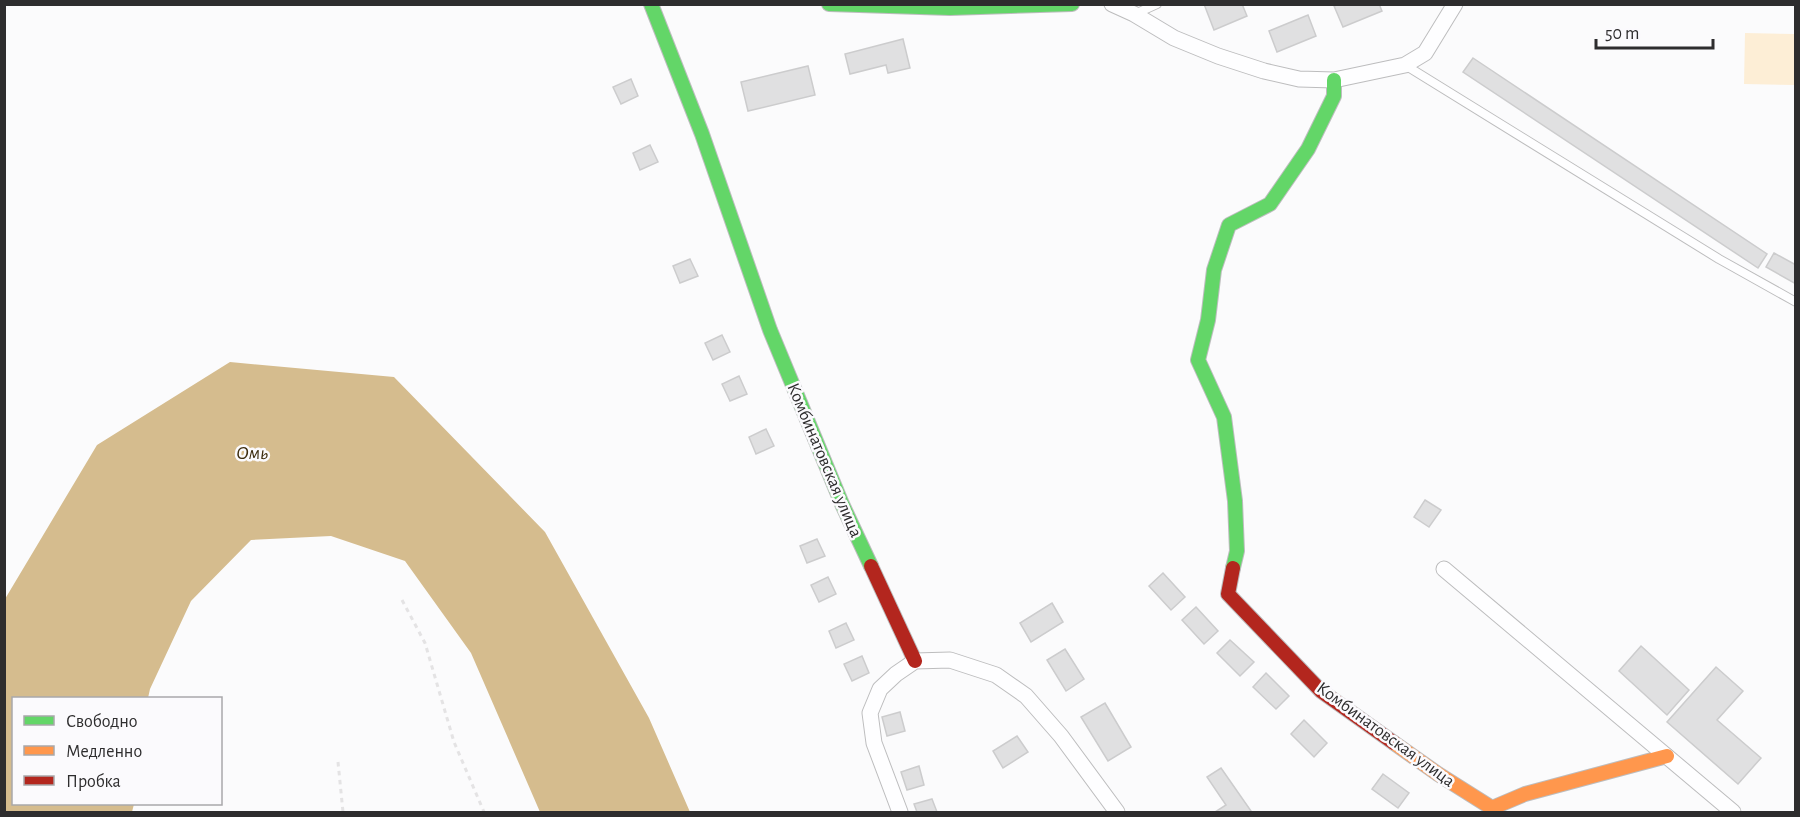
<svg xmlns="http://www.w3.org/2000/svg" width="1800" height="817" viewBox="0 0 1800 817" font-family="'Alegreya Sans',sans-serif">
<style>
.green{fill:#fdeed6}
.water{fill:#d5bc8e}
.building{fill:#e0e0e1;stroke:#cccccd;stroke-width:1.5}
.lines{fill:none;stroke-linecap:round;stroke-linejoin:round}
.lane-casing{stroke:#bdbdbe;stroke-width:10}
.street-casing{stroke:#bdbdbe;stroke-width:17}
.fast-casing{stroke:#bdbdbe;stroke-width:16}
.slow-casing{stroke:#bdbdbe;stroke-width:16}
.jam-casing{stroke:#bdbdbe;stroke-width:16}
.path{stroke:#e4e3e4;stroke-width:3;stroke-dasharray:4.5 4.5;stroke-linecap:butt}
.lane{stroke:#fefeff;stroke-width:8}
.street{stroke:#fefeff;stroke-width:15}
.fast{stroke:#63d668;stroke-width:14}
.slow{stroke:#ff974d;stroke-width:14}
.jam{stroke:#b3261e;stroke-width:14}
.labels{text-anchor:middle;stroke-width:5;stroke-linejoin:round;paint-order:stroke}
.street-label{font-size:18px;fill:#2e2d2e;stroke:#fbfafd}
.water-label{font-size:20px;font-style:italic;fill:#3d2d0f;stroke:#fbfafd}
</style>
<rect width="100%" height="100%" fill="#fbfbfc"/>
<path class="green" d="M1745,33L1795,34V85L1744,84Z"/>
<path class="water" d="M230,362L394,377L545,532L649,718L690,812H540L471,653L405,561L331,536L251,540L191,601L150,689L148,698H14V804H134L132,812H5V599L97,445Z"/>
<g class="building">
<path d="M1204,4H1242L1247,16L1214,30Z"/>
<path d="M1339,4H1379L1382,11L1343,27L1334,6Z"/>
<path d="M1308,15L1316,36L1277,52L1269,31Z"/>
<path d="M903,39L910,68L888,73L886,65L850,74L845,54Z"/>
<path d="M1473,58L1767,254L1758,268L1463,72Z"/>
<path d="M808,66L815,95L748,111L741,82Z"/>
<path d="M631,79L638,96L621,104L613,87Z"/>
<path d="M650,145L658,162L640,170L633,153Z"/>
<path d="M1774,253L1796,265V284L1766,267Z"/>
<path d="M690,259L698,276L680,283L673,266Z"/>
<path d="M722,335L730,352L713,360L705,343Z"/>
<path d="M739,376L747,394L730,401L722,384Z"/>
<path d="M766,429L774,446L756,454L749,437Z"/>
<path d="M1425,500L1441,510L1429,527L1414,517Z"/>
<path d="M817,539L825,556L807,563L800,546Z"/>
<path d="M1163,573L1185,597L1171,610L1149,586Z"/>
<path d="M828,577L836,594L819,602L811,585Z"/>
<path d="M1052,603L1063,622L1031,642L1020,623Z"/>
<path d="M1196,607L1218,631L1204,644L1182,620Z"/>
<path d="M846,623L854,640L836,648L829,631Z"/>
<path d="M1230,640L1254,662L1240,676L1217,653Z"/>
<path d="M1641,646L1689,690L1667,715L1619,671Z"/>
<path d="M1065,649L1084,679L1066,691L1047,660Z"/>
<path d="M862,656L869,673L852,681L844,664Z"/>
<path d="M1716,667L1743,691L1717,720L1761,758L1738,784L1667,722Z"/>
<path d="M1266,673L1289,696L1276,709L1253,687Z"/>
<path d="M1105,703L1131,747L1108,761L1081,717Z"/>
<path d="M900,712L905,731L887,736L882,717Z"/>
<path d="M1304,720L1327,743L1314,757L1291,734Z"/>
<path d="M1017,736L1028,752L1003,768L993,751Z"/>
<path d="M919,766L924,785L907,790L901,772Z"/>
<path d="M1221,768L1251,811L1249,812H1215L1226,805L1207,777Z"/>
<path d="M1383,774L1409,793L1398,808L1372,789Z"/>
<path d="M932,799L937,812H917L914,804Z"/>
</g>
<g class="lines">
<defs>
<g id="lane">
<path d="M1135,14L1157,4"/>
<path d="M1405,65L1719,259L1796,302"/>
</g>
<g id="street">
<path d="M1112,4L1134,14L1174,38L1218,56L1264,71L1299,79L1334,80L1405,65L1425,53L1455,4"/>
<path d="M1444,569L1733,812"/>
<path d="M900,812L874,743L870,713L880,689L896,674L915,661L950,660L996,675L1026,696L1061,736L1117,812"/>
</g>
<g id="fast">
<path d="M651,4L702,134L770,330L842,504L871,566"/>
<path d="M829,4L950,8L1072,4"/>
<path d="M1233,568L1237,551L1235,501L1224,417L1198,360L1208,320L1214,270L1229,225L1270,204L1308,149L1334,96V80"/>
</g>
<path id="slow" d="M1394,743L1438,774L1492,808L1525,794L1667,756"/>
<g id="jam">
<path d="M871,566L915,661"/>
<path d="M1233,568L1228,594L1321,691L1394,743"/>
</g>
</defs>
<use href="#lane" class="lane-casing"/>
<use href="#street" class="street-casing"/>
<use href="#fast" class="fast-casing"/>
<use href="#slow" class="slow-casing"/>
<use href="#jam" class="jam-casing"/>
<g class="path">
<path d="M402,600L425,643L454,742L484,812"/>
<path d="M338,762L343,812"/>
</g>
<use href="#lane" class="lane"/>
<use href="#street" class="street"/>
<use href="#fast" class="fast"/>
<use href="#slow" class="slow"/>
<use href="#jam" class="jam"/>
</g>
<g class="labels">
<g class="street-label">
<text transform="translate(825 460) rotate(67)" y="6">Комбинатовская улица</text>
<text transform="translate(1386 734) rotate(36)" y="6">Комбинатовская улица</text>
</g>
<g class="water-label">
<text x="252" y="459">Омь</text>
</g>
</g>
<rect width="1800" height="817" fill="none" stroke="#2e2d2e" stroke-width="12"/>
<rect x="12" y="697" width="210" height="108" fill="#fbfafd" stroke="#a9a8aa" stroke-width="1.5"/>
<rect x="24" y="716" width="30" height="9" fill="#63d668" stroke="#a9a8aa" stroke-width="1.5"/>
<text x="66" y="727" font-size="18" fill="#2e2d2e">Свободно</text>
<rect x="24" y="746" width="30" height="9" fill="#ff974d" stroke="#a9a8aa" stroke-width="1.5"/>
<text x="66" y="757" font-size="18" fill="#2e2d2e">Медленно</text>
<rect x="24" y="776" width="30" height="9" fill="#b3261e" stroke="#a9a8aa" stroke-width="1.5"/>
<text x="66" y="787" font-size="18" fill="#2e2d2e">Пробка</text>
<path d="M1596 39v9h117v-9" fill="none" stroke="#2e2d2e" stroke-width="3"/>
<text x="1605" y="39" font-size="18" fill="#2e2d2e" stroke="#fbfafd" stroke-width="4.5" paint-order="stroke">50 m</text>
</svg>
